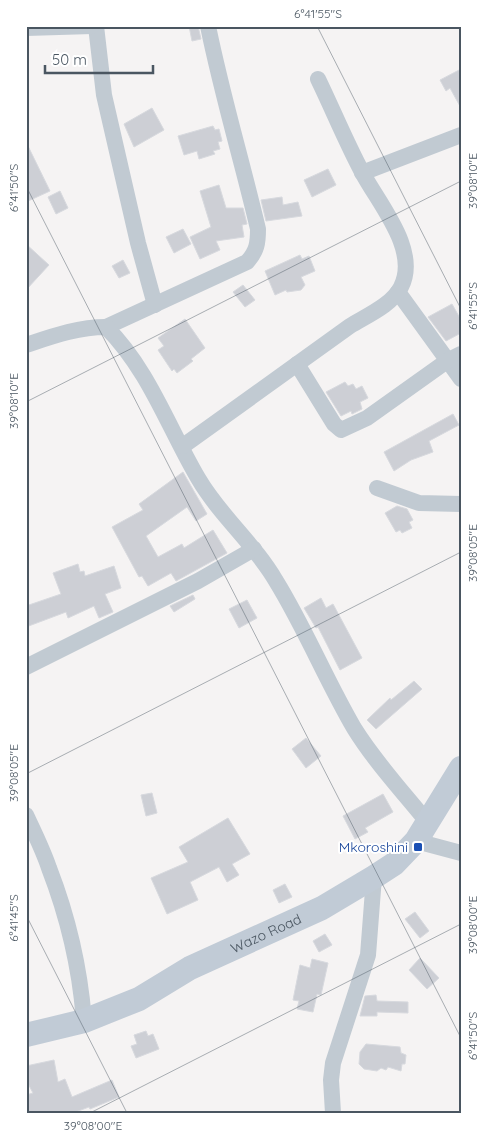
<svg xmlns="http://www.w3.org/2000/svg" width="487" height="1139" viewBox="0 0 487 1139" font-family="Quicksand,sans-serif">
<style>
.building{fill:#cdcfd5;stroke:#d7d9de}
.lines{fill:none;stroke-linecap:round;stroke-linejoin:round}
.street{stroke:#c1cad2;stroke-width:16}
.secondary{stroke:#c1cbd6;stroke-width:24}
.ticks{fill:none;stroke:#4a5661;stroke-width:1;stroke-opacity:0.45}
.transit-dot{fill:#1a4fb4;stroke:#fff;stroke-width:2}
.labels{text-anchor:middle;stroke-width:4;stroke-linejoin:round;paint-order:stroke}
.transit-label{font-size:14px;fill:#164399;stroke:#fff;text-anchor:end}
.street-label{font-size:14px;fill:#4a5661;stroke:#fff}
.neatline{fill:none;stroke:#4a5661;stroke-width:2}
.ticks-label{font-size:12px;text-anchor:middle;fill:#4a5661}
</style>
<rect width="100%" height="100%" fill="#f5f3f3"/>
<g class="building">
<path d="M189,26H198L201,39L192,41Z"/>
<path d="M461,69V108L450,88L446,91L440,80Z"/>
<path d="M152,108L164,130L134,147L124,124Z"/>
<path d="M213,126L215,130L219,129L222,141L218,142L220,149L213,151L215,154L199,159L197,151L184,155L178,136Z"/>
<path d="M26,142L50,191L26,202Z"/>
<path d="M328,169L336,185L312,197L304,180Z"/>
<path d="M219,185L226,208H243L247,224L242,225L244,237L216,241L220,250L200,259L190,237L211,227L200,191Z"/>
<path d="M60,191L68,208L56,214L48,197Z"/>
<path d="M282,197L283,205L298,202L302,216L266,221L261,200Z"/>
<path d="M183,229L191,244L174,253L166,237Z"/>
<path d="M26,244L49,265L26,290Z"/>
<path d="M300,255L302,259L309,256L315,271L301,277L305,285L301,290L287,292L286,290L275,295L265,271Z"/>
<path d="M123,260L130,273L119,278L112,266Z"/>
<path d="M243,285L255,300L245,307L233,292Z"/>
<path d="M452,304L461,320V333L446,341L428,317Z"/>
<path d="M185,319L205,348L191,359L193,361L177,373L174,369L172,371L158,350L164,346L158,338Z"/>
<path d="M345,382L348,386L353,384L356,389L362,386L368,398L360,402L362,409L352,414L351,411L341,416L326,392Z"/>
<path d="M453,414L459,425L429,441L433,452L411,460L394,471L384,452Z"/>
<path d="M183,472L207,514L196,521L187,507L146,536L158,557L182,544L184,548L213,530L227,553L176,581L171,573L148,586L142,576L139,577L112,527L143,510L139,504Z"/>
<path d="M397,506L407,509L413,520L409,522L412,528L402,533L400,530L396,532L385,513Z"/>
<path d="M78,564L80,572L84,571L85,576L114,566L121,588L105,594L113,612L99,618L94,606L68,618L66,612L26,627V606L61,594L53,573Z"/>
<path d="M193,595L195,599L174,612L170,606Z"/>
<path d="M321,598L326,608L333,604L362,658L340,670L318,627L316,628L304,608Z"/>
<path d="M247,600L257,618L239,628L229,609Z"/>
<path d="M414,681L422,689L376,729L367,720L390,698L391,700Z"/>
<path d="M306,738L321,756L306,768L292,749Z"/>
<path d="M152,793L157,813L146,816L141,795Z"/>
<path d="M383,794L393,812L365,828L368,832L355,839L343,816Z"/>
<path d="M228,818L250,854L232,864L239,875L227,882L219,867L190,882L198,900L167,914L151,878L188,862L179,847Z"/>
<path d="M285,884L292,897L279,903L273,890Z"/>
<path d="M415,912L429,931L420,938L405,919Z"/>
<path d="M325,934L332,945L319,952L313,941Z"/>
<path d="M420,958L439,978L427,989L409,970Z"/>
<path d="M312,959L328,963L321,995L317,994L313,1012L297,1009L299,1001L293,1000L300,965L310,968Z"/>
<path d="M376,995L377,1001L408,1002V1013L377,1012V1016H360L365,996Z"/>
<path d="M146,1031L148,1036L153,1034L159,1049L136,1058L131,1046L137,1044L134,1035Z"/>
<path d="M366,1044L400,1047L401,1053L406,1055L405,1064H402L401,1071L388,1067L386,1070L381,1068L377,1071L364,1069L359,1064L360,1052Z"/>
<path d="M54,1060L58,1082L65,1079L72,1097L112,1080L119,1097L90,1109L89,1107L73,1113H26V1095L33,1093L26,1080V1066Z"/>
</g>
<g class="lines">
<g class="street">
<path d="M96,26L104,95L138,243L155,305"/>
<path d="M26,28L92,26"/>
<path d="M362,173L461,135"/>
<path d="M398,292L461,379"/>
<path d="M106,327L247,262C257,251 258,243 258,229C242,161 222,95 208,26"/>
<path d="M26,345C53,336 78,327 106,327C149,370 168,427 198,478C220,516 254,543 276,581C305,628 326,680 354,728C375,762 403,792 428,823"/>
<path d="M297,364L334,424L341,430L367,418L447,361L461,354"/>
<path d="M183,446L350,326C366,316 392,305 401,287C420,250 378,203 362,172C346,142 333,110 318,79"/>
<path d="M377,488L419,503L461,504"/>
<path d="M26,667L198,581L254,549"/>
<path d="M26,815C34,832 43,850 49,868C68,917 80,968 84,1021"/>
<path d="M416,841L461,853"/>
<path d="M333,1113L331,1080L333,1063L368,955L374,877"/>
</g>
<path class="secondary" id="s1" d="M26,1035L84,1021L139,999L190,968L322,908L374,877L394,864L416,841L461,768"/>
</g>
<path class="ticks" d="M317,26L461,309M26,30L34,26M26,186L461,1038M26,402L461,181M26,774L461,552M26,915L127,1113M90,1113L461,924"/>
<rect class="transit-dot" x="413" y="842" width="10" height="10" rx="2.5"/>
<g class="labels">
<g class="transit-label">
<text x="408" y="852">Mkoroshini</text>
</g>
<g class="street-label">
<text dy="5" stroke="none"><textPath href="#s1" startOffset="262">Wazo Road</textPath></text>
</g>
</g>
<rect width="487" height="1139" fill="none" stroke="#ffffff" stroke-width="55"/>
<path d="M45 65v8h108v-8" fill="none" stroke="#4a5661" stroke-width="2.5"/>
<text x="52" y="65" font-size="15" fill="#4a5661" stroke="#ffffff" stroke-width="4" paint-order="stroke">50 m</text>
<rect x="28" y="28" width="432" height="1084" class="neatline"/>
<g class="ticks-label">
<text x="318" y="18">6°41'55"S</text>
<text transform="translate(473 181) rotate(-90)" y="4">39°08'10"E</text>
<text transform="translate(14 188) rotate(-90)" y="4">6°41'50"S</text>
<text transform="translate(473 306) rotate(-90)" y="4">6°41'55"S</text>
<text transform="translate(14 401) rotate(-90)" y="4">39°08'10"E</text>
<text transform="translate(473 553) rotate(-90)" y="4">39°08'05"E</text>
<text transform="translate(14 773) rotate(-90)" y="4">39°08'05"E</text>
<text transform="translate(14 918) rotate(-90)" y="4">6°41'45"S</text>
<text transform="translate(473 925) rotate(-90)" y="4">39°08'00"E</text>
<text transform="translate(473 1036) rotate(-90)" y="4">6°41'50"S</text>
<text x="93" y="1130">39°08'00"E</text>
</g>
</svg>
